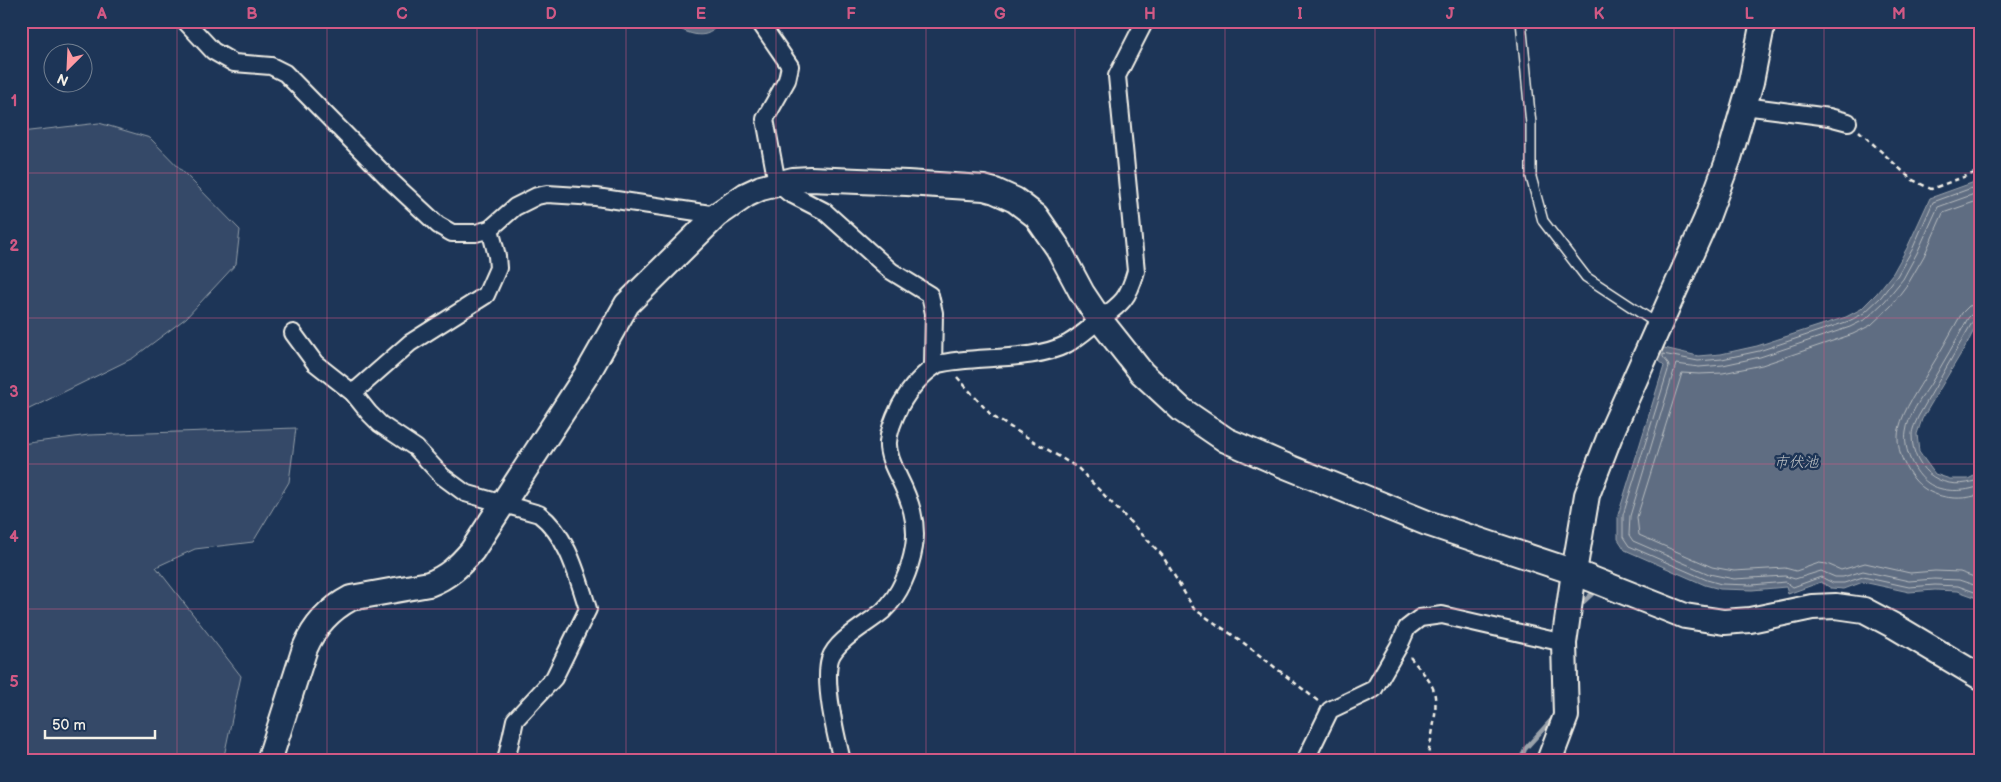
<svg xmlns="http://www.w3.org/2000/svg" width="2001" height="782" viewBox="0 0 2001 782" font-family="'Balsamiq Sans','Klee One',sans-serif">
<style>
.green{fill:#354a67;stroke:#949ea8}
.water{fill:#5e6d82;stroke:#9aa2ab}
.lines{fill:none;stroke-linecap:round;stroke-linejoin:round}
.shore{stroke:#b8bcbf;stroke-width:1}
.stream{stroke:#9aa2ab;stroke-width:4.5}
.lane-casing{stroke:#f4f1e8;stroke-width:12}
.street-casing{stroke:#f4f1e8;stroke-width:20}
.secondary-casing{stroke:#f4f1e8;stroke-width:28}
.path{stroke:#f4f1e8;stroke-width:2.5;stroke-dasharray:5 4;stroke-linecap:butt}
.lane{stroke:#1d3557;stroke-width:9}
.street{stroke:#1d3557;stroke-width:16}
.secondary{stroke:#1d3557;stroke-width:24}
.grid{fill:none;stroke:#d15985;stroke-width:1;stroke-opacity:0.55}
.labels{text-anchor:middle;stroke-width:5;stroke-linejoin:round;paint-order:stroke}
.water-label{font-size:15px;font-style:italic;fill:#c0c3c4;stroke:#1d3557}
.neatline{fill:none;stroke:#d15985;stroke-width:2}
.grid-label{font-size:16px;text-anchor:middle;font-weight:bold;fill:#d15985}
</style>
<rect width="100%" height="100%" fill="#1d3557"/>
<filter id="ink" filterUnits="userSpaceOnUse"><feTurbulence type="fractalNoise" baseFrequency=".02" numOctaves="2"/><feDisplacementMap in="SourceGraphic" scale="10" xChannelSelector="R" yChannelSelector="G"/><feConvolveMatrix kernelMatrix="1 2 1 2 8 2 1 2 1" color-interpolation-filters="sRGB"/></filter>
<g filter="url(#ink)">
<g class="green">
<path d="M99,123L150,138L240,230L236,264L186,318L133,358L21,413V132Z"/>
<path d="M296,428L289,482L253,542L195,549L156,567L241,676L223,761H21V444L89,435Z"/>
</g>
<g class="water">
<path d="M668,21H719C717,24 715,29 712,31C699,41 678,29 668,21Z"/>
<path d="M1980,180V318L1969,340L1922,419L1917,434L1919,452L1935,474L1950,479H1968L1980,473V599L1958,591L1935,590L1909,592L1863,582L1844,589L1831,588L1821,582L1788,594L1786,587L1752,590L1720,589L1705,585L1625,550L1618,539V515L1664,366L1656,359L1660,347L1698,356L1721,354L1757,346L1846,317L1861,309L1877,293L1893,273L1907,248L1930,198Z"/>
</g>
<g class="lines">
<g class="shore">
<path d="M1980,185L1933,202L1912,250L1897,276L1881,297L1864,313L1849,321L1759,351L1722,359L1698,361L1663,354V357L1668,363L1669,367L1623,515V537L1629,546L1707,580L1721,584L1752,585L1786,582L1793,587L1821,577L1833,583H1844L1863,577L1909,587L1935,585L1958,586L1980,594"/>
<path d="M1980,192L1938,207L1917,253L1903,279L1885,301L1866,319L1850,327L1760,357L1723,365L1699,367L1676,364L1630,516L1629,535L1633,541L1709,574L1734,579L1785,576L1795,579L1821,571L1835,577H1843L1863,571L1909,581L1934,579L1959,580L1980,587"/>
<path d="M1980,200L1943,213L1924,256L1909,282L1891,306L1871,325L1853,334L1762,365L1723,373L1699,374L1682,373L1637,517L1639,535L1712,567L1734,571L1785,568L1796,571L1819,563L1827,564L1841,570L1865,563L1910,573L1935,571L1960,572L1980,579"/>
<path d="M1980,304L1969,306L1962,313C1951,332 1940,353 1928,372C1918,390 1904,408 1899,429C1894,449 1908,478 1925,489C1940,499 1964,501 1980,494"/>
<path d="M1980,311L1973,313L1968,318C1956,341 1943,363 1930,385C1921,399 1908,415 1906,432C1903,449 1914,473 1928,483C1942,493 1965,492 1980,486"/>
<path d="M1980,318L1973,321L1918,417C1916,422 1912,429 1912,435C1912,473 1946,494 1980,479"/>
</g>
<g class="stream">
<path d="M1580,609L1581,604L1593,593"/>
<path d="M1520,761L1525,749L1555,716"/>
</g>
<defs>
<path id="lane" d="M1521,21L1531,124V177L1543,221L1586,277L1659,325"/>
<g id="street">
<path d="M185,21L213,51L234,63L271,66L285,73L393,183L438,225L452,233H476L490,229L515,207L537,196L547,194L596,197L717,215"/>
<path d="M759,21L790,66L787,80L765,119L777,183L789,193L824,211L891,271L930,295L934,313L933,367"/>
<path d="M1744,106L1829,117L1848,122"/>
<path d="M293,333L315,363L353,393L369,413L380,424L416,448L442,476L465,493L539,514C568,536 577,575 588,609L554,678L515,720L506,761"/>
<path d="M353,393L410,343L486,295L498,268L497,256L490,229"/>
<path d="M842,761C836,736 823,683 830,659C836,640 868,624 883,611C900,595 910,570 914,547C918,522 910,500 899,478C894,468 887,454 888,442C889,430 895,416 900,406C909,390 922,374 938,364C976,355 1032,362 1067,344C1078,338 1088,329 1098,321C1121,304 1128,300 1136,271L1117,76L1145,21"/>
<path d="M1305,761L1330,710L1374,689L1400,644L1407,628L1420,618L1442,615L1564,643"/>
</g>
<g id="secondary">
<path d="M269,761L305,648C314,627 330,609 351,598L429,584C448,577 459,566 472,551L589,371L627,304L717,215L746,195L761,188L793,180L810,179L907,183L984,188L995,191L1015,200L1036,216L1058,248L1082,293L1100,320L1142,373L1182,410L1226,440L1281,464L1427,523L1574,572L1685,616L1724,622L1750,620L1812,607L1836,606L1864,610L1896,627L1980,677"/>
<path d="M1549,761L1566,716L1564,643L1574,572L1587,495L1611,433L1706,220L1729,158L1751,82L1763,21"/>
</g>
</defs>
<use href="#lane" class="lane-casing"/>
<use href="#street" class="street-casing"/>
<use href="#secondary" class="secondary-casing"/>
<g class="path">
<path d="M1859,131L1911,179L1931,189L1980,171"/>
<path d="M957,377L992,416L1078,468L1162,555L1194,609L1240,640L1318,701"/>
<path d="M1410,657C1417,666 1427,676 1432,686C1441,704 1430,741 1427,761"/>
</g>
<use href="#lane" class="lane"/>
<use href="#street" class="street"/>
<use href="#secondary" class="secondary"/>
</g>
</g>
<path class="grid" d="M177,21V761M327,21V761M477,21V761M626,21V761M776,21V761M926,21V761M1075,21V761M1225,21V761M1375,21V761M1524,21V761M1674,21V761M1824,21V761M21,173H1980M21,318H1980M21,464H1980M21,609H1980"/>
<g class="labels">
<g class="water-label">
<text x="1796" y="467">市伏池</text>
</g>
</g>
<rect width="2001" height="782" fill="none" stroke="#1d3557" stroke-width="55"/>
<g transform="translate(68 68) rotate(204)"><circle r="24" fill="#1d3557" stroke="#738091"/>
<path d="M0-4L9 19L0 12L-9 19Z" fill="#ff9aa2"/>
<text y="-8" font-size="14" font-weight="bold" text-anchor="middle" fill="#f4f1e8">N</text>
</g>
<path d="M45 730v8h110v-8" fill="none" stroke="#f4f1e8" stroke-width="2.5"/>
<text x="52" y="730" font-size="15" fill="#f4f1e8" stroke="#1d3557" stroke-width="4" paint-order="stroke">50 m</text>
<rect x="28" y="28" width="1946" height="726" class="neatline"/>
<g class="grid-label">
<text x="102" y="19">A</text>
<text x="252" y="19">B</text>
<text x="402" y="19">C</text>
<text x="551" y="19">D</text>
<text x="701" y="19">E</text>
<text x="851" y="19">F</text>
<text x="1000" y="19">G</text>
<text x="1150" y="19">H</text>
<text x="1300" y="19">I</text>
<text x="1450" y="19">J</text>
<text x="1599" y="19">K</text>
<text x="1749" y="19">L</text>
<text x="1899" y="19">M</text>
<text x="14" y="106">1</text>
<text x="14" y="251">2</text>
<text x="14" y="397">3</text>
<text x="14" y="542">4</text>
<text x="14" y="687">5</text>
</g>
</svg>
